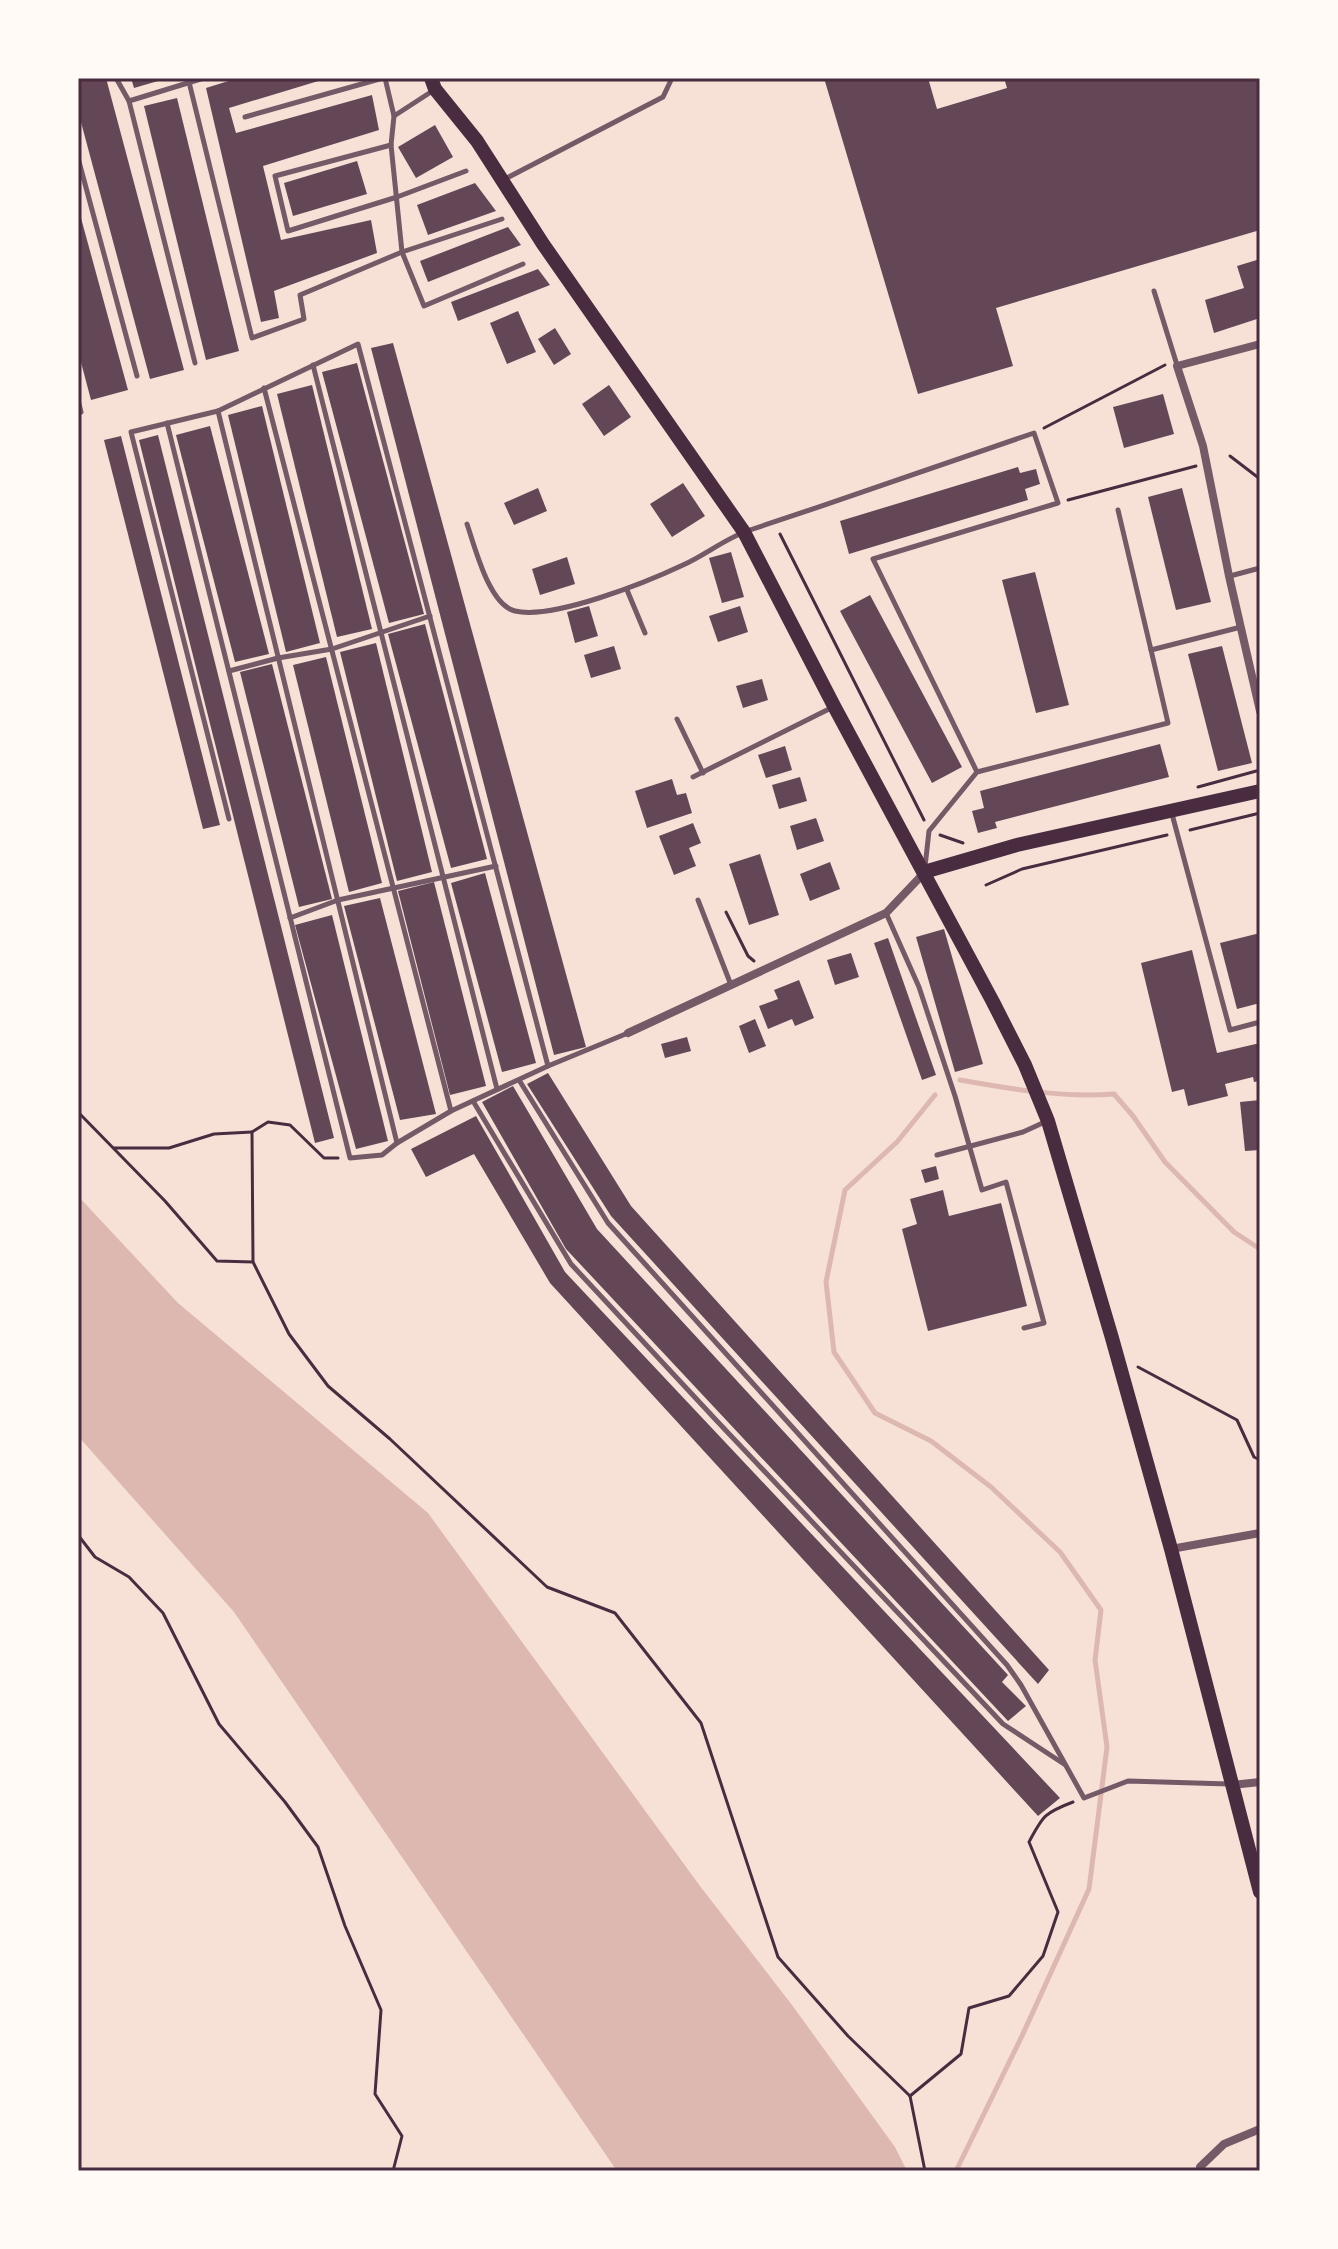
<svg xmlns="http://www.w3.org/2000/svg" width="1338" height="2249" viewBox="0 0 1338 2249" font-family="Raleway,sans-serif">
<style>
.water{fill:#dcb8b0}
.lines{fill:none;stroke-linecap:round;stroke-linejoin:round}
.stream{stroke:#dcb8b0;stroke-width:5}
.building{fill:#644757}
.path{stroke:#4a2c40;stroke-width:3}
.service{stroke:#755966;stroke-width:5}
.minor{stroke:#755966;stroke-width:8}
.secondary{stroke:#4a2c40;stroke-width:14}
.neatline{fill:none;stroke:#4a2c40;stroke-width:3}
</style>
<rect width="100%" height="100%" fill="#f7e1d7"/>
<path class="water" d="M78,1196L178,1303L428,1513L700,1886L792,2005L895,2147L907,2171H617L234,1612L78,1436Z"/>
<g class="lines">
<g class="stream">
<path d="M960,1080C1011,1089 1062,1098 1114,1094L1133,1116L1165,1162L1234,1232L1260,1249"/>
<path d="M935,1095L897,1142L845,1190L826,1282L834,1352L875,1413L931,1441L991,1487L1060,1552L1101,1610L1095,1660L1107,1747L1089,1889L1022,2036L956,2171"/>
</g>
</g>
<g class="building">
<path d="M92,78H106L184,370L150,379L78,111V82Z"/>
<path d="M131,78H165V79L134,88Z"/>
<path d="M238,78L325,79L229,108L236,133L372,95L379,130L263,166L281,240L371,220L377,253L274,291L279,318L261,322L206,88Z"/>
<path d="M824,78H928L937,109L1007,88L1004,78H1260V230L996,308L1013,366L918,394Z"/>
<path d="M177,98L239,351L206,360L144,106Z"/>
<path d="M435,125L453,157L416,178L398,147Z"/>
<path d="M357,161L367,194L293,216L284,183Z"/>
<path d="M475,183L496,211L428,235L417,205Z"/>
<path d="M78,207L128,390L91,400L78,351Z"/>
<path d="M508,227L521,245L428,282L420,261Z"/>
<path d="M1260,259V318L1214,333L1205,300L1244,288L1237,266Z"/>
<path d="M538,269L550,285L458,321L451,302Z"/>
<path d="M518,311L536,352L507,364L490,323Z"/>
<path d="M555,328L571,354L554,365L538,339Z"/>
<path d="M393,343L586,1047L554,1055L371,348Z"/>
<path d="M357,363L424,614L389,623L322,372Z"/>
<path d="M312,385L372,629L337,637L277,394Z"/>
<path d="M609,385L631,417L604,436L582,404Z"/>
<path d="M1163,394L1174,434L1124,448L1113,407Z"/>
<path d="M262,406L320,643L286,652L228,415Z"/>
<path d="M210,426L269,654L235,662L176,435Z"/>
<path d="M158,435L334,1138L315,1143L139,440Z"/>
<path d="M121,436L220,825L203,829L104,440Z"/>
<path d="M1018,467L1020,473L1036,469L1040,484L1025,489L1028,500L849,554L840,521Z"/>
<path d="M683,483L705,516L672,537L650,504Z"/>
<path d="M538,488L547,511L514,525L504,503Z"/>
<path d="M1182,488L1211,602L1176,610L1148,497Z"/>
<path d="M731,552L744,597L722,603L709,558Z"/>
<path d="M567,557L575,584L540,595L532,569Z"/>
<path d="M1035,572L1069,705L1036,713L1002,580Z"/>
<path d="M870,595L962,767L932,783L840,611Z"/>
<path d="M589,606L598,636L575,643L567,612Z"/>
<path d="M740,606L748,632L718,642L709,616Z"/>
<path d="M425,624L487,859L451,868L388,634Z"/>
<path d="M376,643L432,872L397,881L340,652Z"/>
<path d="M614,646L621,669L591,678L584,655Z"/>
<path d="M1222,646L1252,763L1218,771L1188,654Z"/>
<path d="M326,657L382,883L349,892L293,665Z"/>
<path d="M272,664L332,899L299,907L240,672Z"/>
<path d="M762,679L768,700L743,708L736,686Z"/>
<path d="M1160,744L1169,777L995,822L997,828L978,833L972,811L984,808L980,791Z"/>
<path d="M785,746L792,770L766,778L758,755Z"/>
<path d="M800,777L807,801L779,809L772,785Z"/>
<path d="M672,779L677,795L686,793L692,813L647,828L635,791Z"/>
<path d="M816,818L824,841L797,850L790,826Z"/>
<path d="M693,823L701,843L689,848L696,866L674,875L659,836Z"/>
<path d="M760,854L779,915L749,925L729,864Z"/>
<path d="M830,862L840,889L810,901L800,874Z"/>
<path d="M485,873L536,1063L502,1072L451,883Z"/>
<path d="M434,882L486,1086L450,1095L398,891Z"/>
<path d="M380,898L436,1114L400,1120L344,906Z"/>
<path d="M332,915L388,1141L356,1149L295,925Z"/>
<path d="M944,929L983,1064L955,1072L916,937Z"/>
<path d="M1260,933V1003L1237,1009L1220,943Z"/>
<path d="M888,938L936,1075L922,1080L874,943Z"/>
<path d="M1192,950L1217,1053L1260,1043V1081L1254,1082L1253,1077L1225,1084L1228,1096L1188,1106L1184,1089L1172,1092L1141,963Z"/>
<path d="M851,953L859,977L835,985L827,960Z"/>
<path d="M799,980L814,1018L795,1026L792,1019L768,1029L759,1006L778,999L774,990Z"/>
<path d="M755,1019L766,1046L749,1053L739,1026Z"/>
<path d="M687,1037L691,1051L665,1058L661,1044Z"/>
<path d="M548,1073L631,1206L1049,1670L1038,1684L611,1216L527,1084Z"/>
<path d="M513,1086L597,1229L1008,1675L1002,1682L1026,1706L1008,1721L566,1249L482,1102Z"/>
<path d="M1260,1100V1150L1245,1151L1240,1102Z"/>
<path d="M476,1116L565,1272L1060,1798L1038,1816L550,1283L474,1154L426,1177L411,1149Z"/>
<path d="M936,1166L939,1179L925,1183L921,1170Z"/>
<path d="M943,1190L949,1216L1001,1203L1027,1306L928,1331L902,1229L917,1224L910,1199Z"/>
</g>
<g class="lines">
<g class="path">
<path d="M1044,428L1165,365"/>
<path d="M1230,456L1260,479"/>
<path d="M1068,500L1196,466"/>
<path d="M780,534L924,820"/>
<path d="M1198,787L1260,770"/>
<path d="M1190,830L1260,813"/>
<path d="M940,835L963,843"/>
<path d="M986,885L1022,869L1167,835"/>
<path d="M726,912L748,956L754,961"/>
<path d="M78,1112L165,1201L217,1261L253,1262L289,1334L328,1386L390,1439L547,1587L615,1613L701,1723L778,1957L848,2036L910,2096L925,2171"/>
<path d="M114,1148H169L214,1134L252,1132"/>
<path d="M253,1262L252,1132L268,1122L290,1125L324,1158H338"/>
<path d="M1138,1367L1237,1420L1254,1457L1260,1460"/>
<path d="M78,1535L95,1557L129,1577L163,1613L219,1724L285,1802L318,1847L345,1926L381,2010L375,2094L402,2136L393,2171"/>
<path d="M910,2096L961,2054L969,2008L1009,1996L1043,1956L1058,1912L1029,1842C1043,1816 1044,1813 1073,1802"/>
</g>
<g class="service">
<path d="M116,78L129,101L204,78"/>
<path d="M385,78L394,116L434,90"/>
<path d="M189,82L252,338L304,319L300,295L402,252L391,145L394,116"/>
<path d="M129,101L195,363"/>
<path d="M245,117L383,78"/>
<path d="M391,145L275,176L288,231L397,197L466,171"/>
<path d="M78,158L137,376"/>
<path d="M503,180L663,97L672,78"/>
<path d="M502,219L402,252L424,306L523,264"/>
<path d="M1154,291L1177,365"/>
<path d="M313,365L497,1089"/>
<path d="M264,388L451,1111"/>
<path d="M78,400L81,412"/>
<path d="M218,411L397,1143"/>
<path d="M167,423L350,1158L382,1155L397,1143L451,1111L548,1066L628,1033"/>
<path d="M1118,510L1151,650"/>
<path d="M467,524C475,547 489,605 515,611C553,620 647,582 683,565C705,555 725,539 747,531C843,499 939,466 1034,433L1058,503L873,559L977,772"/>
<path d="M1230,576L1260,568"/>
<path d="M627,590L645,633"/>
<path d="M229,671L278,658L332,649L430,616"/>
<path d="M677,719L703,773"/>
<path d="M693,777L833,707"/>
<path d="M1172,814L1230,1030L1260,1022"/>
<path d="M229,819L131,432L218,411L358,344L548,1066"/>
<path d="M925,867L929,831L977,772L1168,723L1151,650L1241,627"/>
<path d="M698,900L731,985"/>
<path d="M886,913L919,987L955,1096L982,1190L1006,1182L1044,1323L1024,1328"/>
<path d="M290,918L338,900L496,866"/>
<path d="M519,1080L608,1223L1007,1665L1021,1685L1084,1798L1128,1781L1229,1784"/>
<path d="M473,1101L571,1264L716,1420L1003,1724L1064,1764"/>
<path d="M937,1155L1023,1132L1047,1121"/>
</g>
<g class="minor">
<path d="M1260,344L1177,366L1203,446L1229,576L1260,711"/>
<path d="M628,1033L886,913L924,873"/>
<path d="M1171,1549L1260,1533"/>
<path d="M1232,1785L1260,1782"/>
<path d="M1200,2171V2167L1224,2144L1260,2129"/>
</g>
<g class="secondary">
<path d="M431,78L435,89L477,141L543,244L744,532L834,706L993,1002L1025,1065L1048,1121L1112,1338L1171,1549L1260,1892"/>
<path d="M924,872L1017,845L1260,791"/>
</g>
</g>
<rect width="1338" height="2249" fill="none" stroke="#fffaf5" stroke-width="160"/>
<rect x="80" y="80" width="1178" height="2089" class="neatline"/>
</svg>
